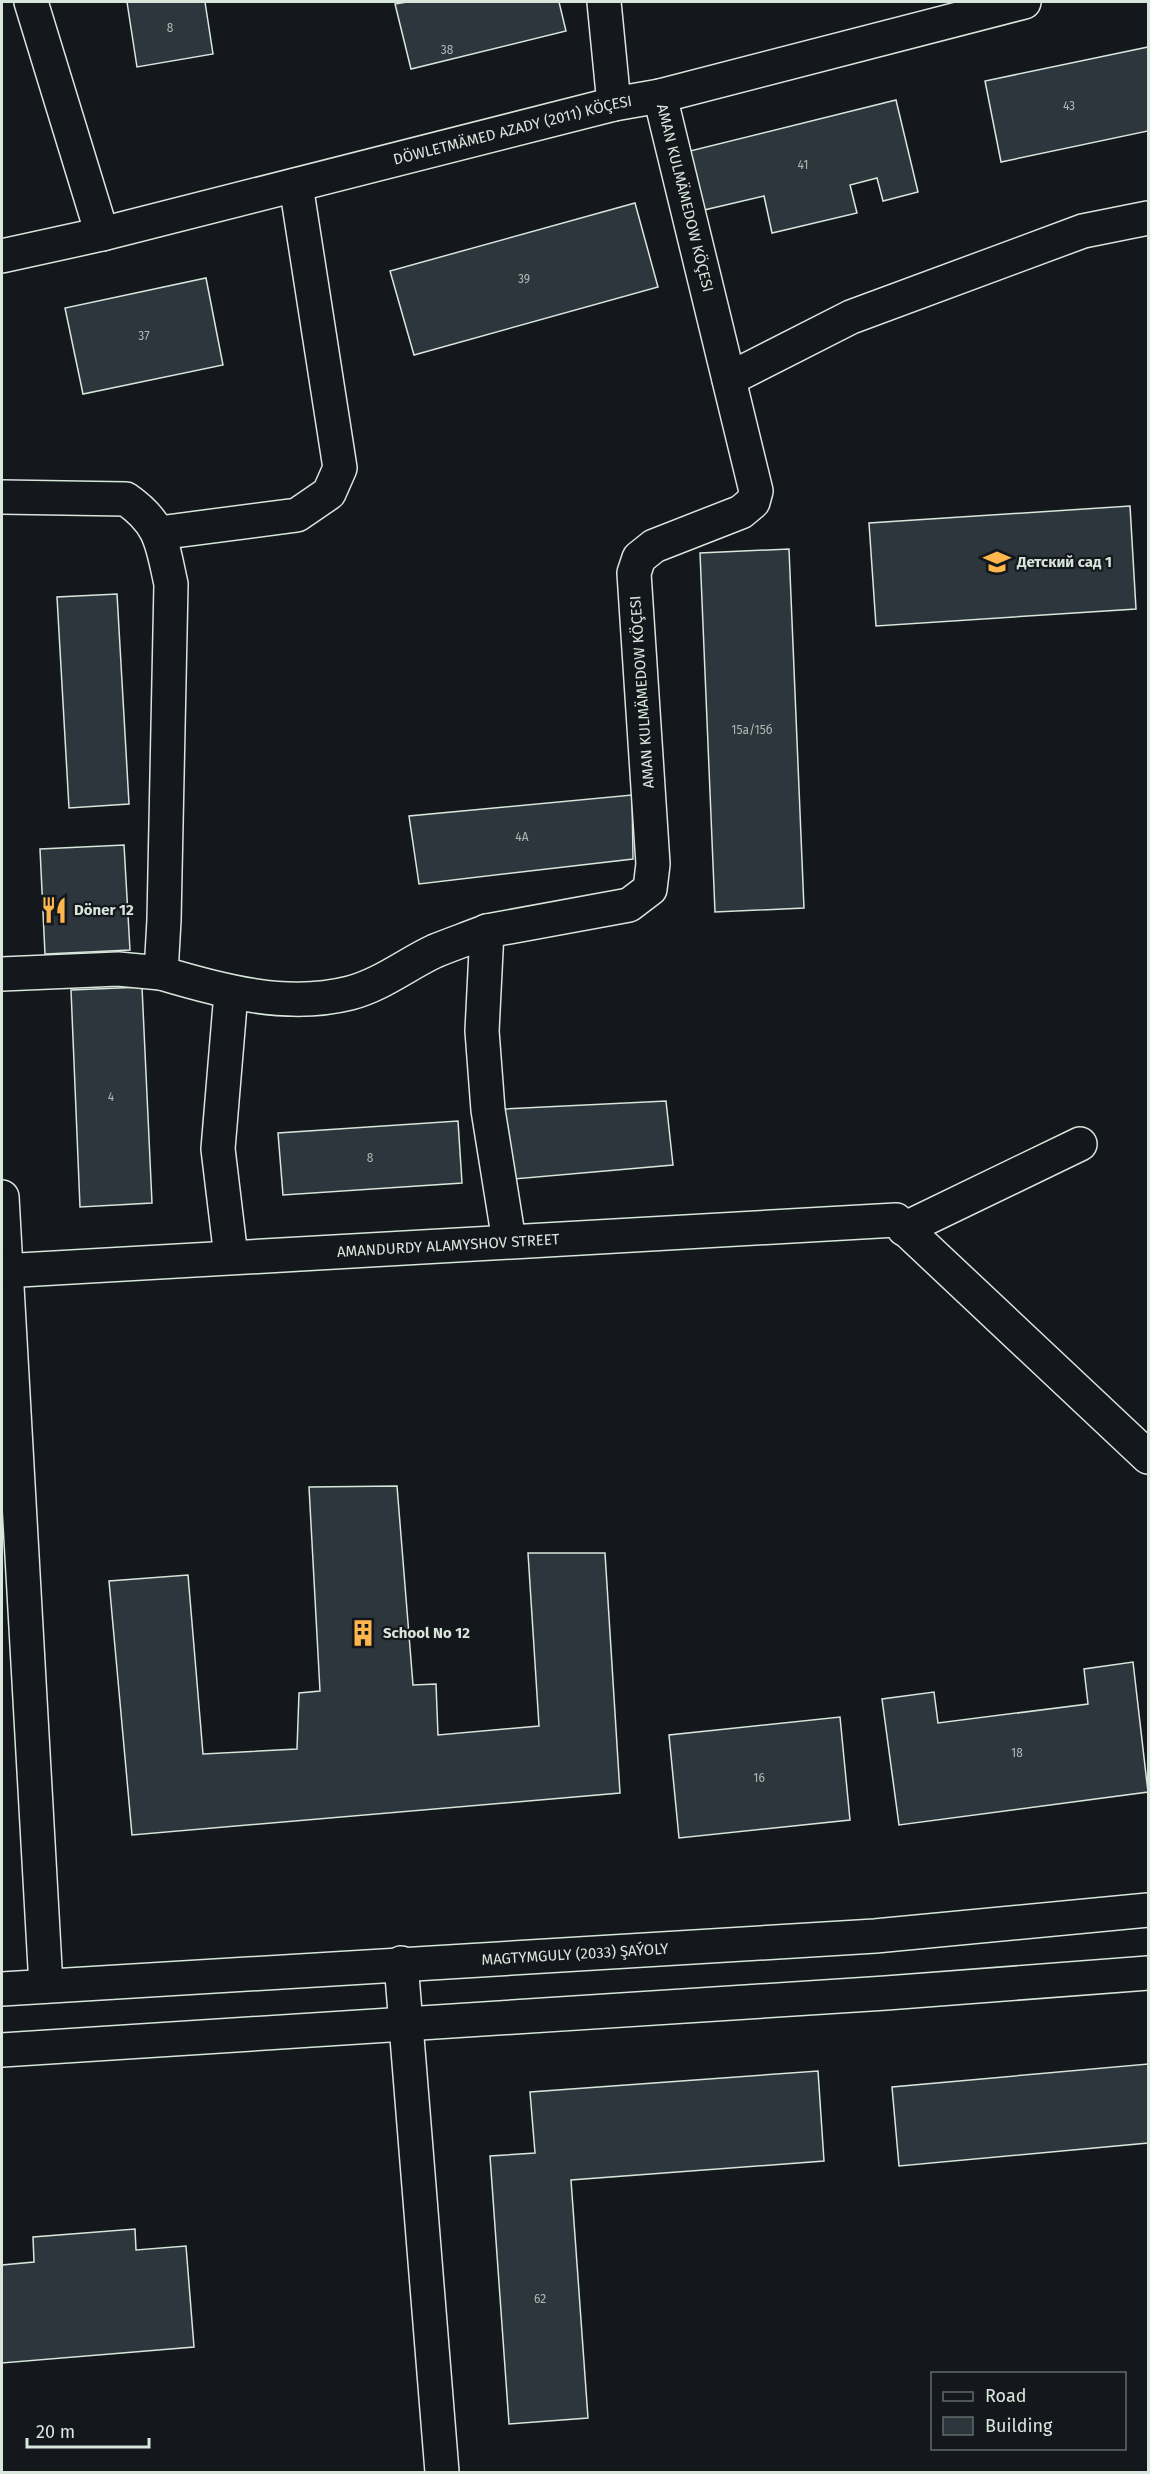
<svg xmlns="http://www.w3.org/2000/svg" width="1150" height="2474" viewBox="0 0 1150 2474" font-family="'Fira Sans',sans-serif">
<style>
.building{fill:#2c363c;stroke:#d8e6dc;stroke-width:1.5}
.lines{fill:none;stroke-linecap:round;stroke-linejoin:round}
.minor-casing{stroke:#d8e6dc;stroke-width:36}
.major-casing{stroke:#d8e6dc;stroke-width:36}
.minor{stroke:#14181c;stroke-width:33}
.major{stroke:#14181c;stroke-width:33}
.labels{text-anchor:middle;stroke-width:4.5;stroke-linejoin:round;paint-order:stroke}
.number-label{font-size:12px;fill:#adbab4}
.street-label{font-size:15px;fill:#d8e6dc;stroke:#14181c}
.poi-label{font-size:15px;font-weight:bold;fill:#d8e6dc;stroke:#14181c;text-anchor:start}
</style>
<rect width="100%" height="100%" fill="#14181c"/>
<g class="building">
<path d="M127,2H205L213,54L137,67Z"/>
<path d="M407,2H559L566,31L411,69L395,4Z"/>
<path d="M1148,47V131L1001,162L985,81Z"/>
<path d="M896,100L918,192L883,201L877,178L850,185L857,213L772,233L764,196L704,210L690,151Z"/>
<path d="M635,203L658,287L414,355L390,271Z"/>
<path d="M206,278L223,365L83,394L65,308Z"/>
<path d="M1130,506L1136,609L876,626L869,523Z"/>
<path d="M789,549L804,908L715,912L700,553Z"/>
<path d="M117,594L129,804L69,808L57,597Z"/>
<path d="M632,795L633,859L419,884L409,816Z"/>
<path d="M124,845L130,950L45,954L40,849Z"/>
<path d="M142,987L152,1203L80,1207L71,990Z"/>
<path d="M666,1101L673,1165L514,1179L504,1109Z"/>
<path d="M458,1121L462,1183L283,1195L278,1133Z"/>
<path d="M397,1486L413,1685L436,1684L438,1735L539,1726L528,1553H605L620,1793L132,1835L109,1581L188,1575L203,1754L297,1749L299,1693L320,1691L309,1487Z"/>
<path d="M1133,1662L1148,1792L899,1825L882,1699L934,1692L938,1723L1088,1704L1084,1669Z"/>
<path d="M840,1717L850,1820L679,1838L669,1735Z"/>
<path d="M1148,2064V2143L899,2166L892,2087Z"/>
<path d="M818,2071L824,2161L571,2180L588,2418L509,2424L490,2156L535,2153L530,2092Z"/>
<path d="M135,2229L136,2250L186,2246L194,2347L2,2363V2265L34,2262L33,2237Z"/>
</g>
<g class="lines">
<defs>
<g id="minor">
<path d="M31,2L102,234"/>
<path d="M604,2L614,104"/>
<path id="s1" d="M2,256L102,234L614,104L660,96L1024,2"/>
<path d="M729,379L851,317L1083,231L1148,218"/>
<path d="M2,497L126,499C162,524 162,544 171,584L164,920L161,973L118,969L2,974"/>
<path d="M159,533L297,515L329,493L340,468L296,185"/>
<path d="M161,973C221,991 287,1009 350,993C381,985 407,964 435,951C452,944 470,938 487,931"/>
<path d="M231,993L218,1149L231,1257"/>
<path d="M2,1197L46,1986"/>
<path d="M904,1229L1080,1144"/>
<path d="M509,1241L488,1110L482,1031L487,931L629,905L650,889L653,864L634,573L639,558L654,546L741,512L753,502L756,491L660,96"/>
<path id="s2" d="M2,1271L896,1220L1148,1457"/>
<path d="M401,1963L442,2472"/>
</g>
<g id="major">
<path id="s3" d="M2,1989L875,1936L1148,1910"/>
<path d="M2,2050L886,1993L1148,1973"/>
</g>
</defs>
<use href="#minor" class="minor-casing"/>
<use href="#major" class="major-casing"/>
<use href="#minor" class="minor"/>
<use href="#major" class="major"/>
</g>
<defs>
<symbol id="school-bare" viewBox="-9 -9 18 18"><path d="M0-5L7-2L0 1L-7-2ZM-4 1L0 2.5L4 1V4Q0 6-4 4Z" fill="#ffb74d" stroke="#14181c" stroke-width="2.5" paint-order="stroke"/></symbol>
<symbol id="restaurant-bare" viewBox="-9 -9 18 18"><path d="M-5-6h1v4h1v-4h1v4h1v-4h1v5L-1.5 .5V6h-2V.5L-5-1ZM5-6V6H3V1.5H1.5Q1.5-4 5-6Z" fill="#ffb74d" stroke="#14181c" stroke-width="2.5" paint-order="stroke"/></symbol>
<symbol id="building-bare" viewBox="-9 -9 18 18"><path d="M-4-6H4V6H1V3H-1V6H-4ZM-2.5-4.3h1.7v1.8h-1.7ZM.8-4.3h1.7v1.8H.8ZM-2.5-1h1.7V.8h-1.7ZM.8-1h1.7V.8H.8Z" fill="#ffb74d" stroke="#14181c" stroke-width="2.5" paint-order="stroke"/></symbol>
</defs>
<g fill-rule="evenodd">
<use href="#school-bare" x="978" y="543" width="38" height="38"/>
<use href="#restaurant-bare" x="35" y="891" width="38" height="38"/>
<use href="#building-bare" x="344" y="1614" width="38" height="38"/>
</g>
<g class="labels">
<g class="number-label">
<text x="170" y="32">8</text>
<text x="447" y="54">38</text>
<text x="1069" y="110">43</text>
<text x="803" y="169">41</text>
<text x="524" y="283">39</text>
<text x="144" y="340">37</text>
<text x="752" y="734">15а/15б</text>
<text x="522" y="841">4A</text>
<text x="111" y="1101">4</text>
<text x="370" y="1162">8</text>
<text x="1017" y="1757">18</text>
<text x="759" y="1782">16</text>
<text x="540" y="2303">62</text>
</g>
<g class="street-label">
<text dy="5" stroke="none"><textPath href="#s1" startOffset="526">DÖWLETMÄMED AZADY (2011) KÖÇESI</textPath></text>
<text transform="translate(685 198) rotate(76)" y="5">AMAN KULMÄMEDOW KÖÇESI</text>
<text transform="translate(642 692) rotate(-94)" y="5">AMAN KULMÄMEDOW KÖÇESI</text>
<text dy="5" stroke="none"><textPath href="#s2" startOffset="447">AMANDURDY ALAMYSHOV STREET</textPath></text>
<text dy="5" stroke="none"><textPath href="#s3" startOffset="574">MAGTYMGULY (2033) ŞAÝOLY</textPath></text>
</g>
<g class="poi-label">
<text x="1017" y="567">Детский сад 1</text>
<text x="74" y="915">Döner 12</text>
<text x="383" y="1638">School No 12</text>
</g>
</g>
<rect width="1150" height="2474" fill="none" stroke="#d8e6dc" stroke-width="6"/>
<rect x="931" y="2372" width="195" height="78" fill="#14181c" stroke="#626a69" stroke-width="1.5"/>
<rect x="943" y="2392" width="30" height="9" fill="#14181c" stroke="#626a69" stroke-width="1.5"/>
<text x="985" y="2402" font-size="18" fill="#d8e6dc">Road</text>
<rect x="943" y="2417" width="30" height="18" fill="#2c363c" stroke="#626a69" stroke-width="1.5"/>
<text x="985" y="2432" font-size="18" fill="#d8e6dc">Building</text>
<path d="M27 2438v9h122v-9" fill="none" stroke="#d8e6dc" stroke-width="3"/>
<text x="36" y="2438" font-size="18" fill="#d8e6dc" stroke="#14181c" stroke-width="4.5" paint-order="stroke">20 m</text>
</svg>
